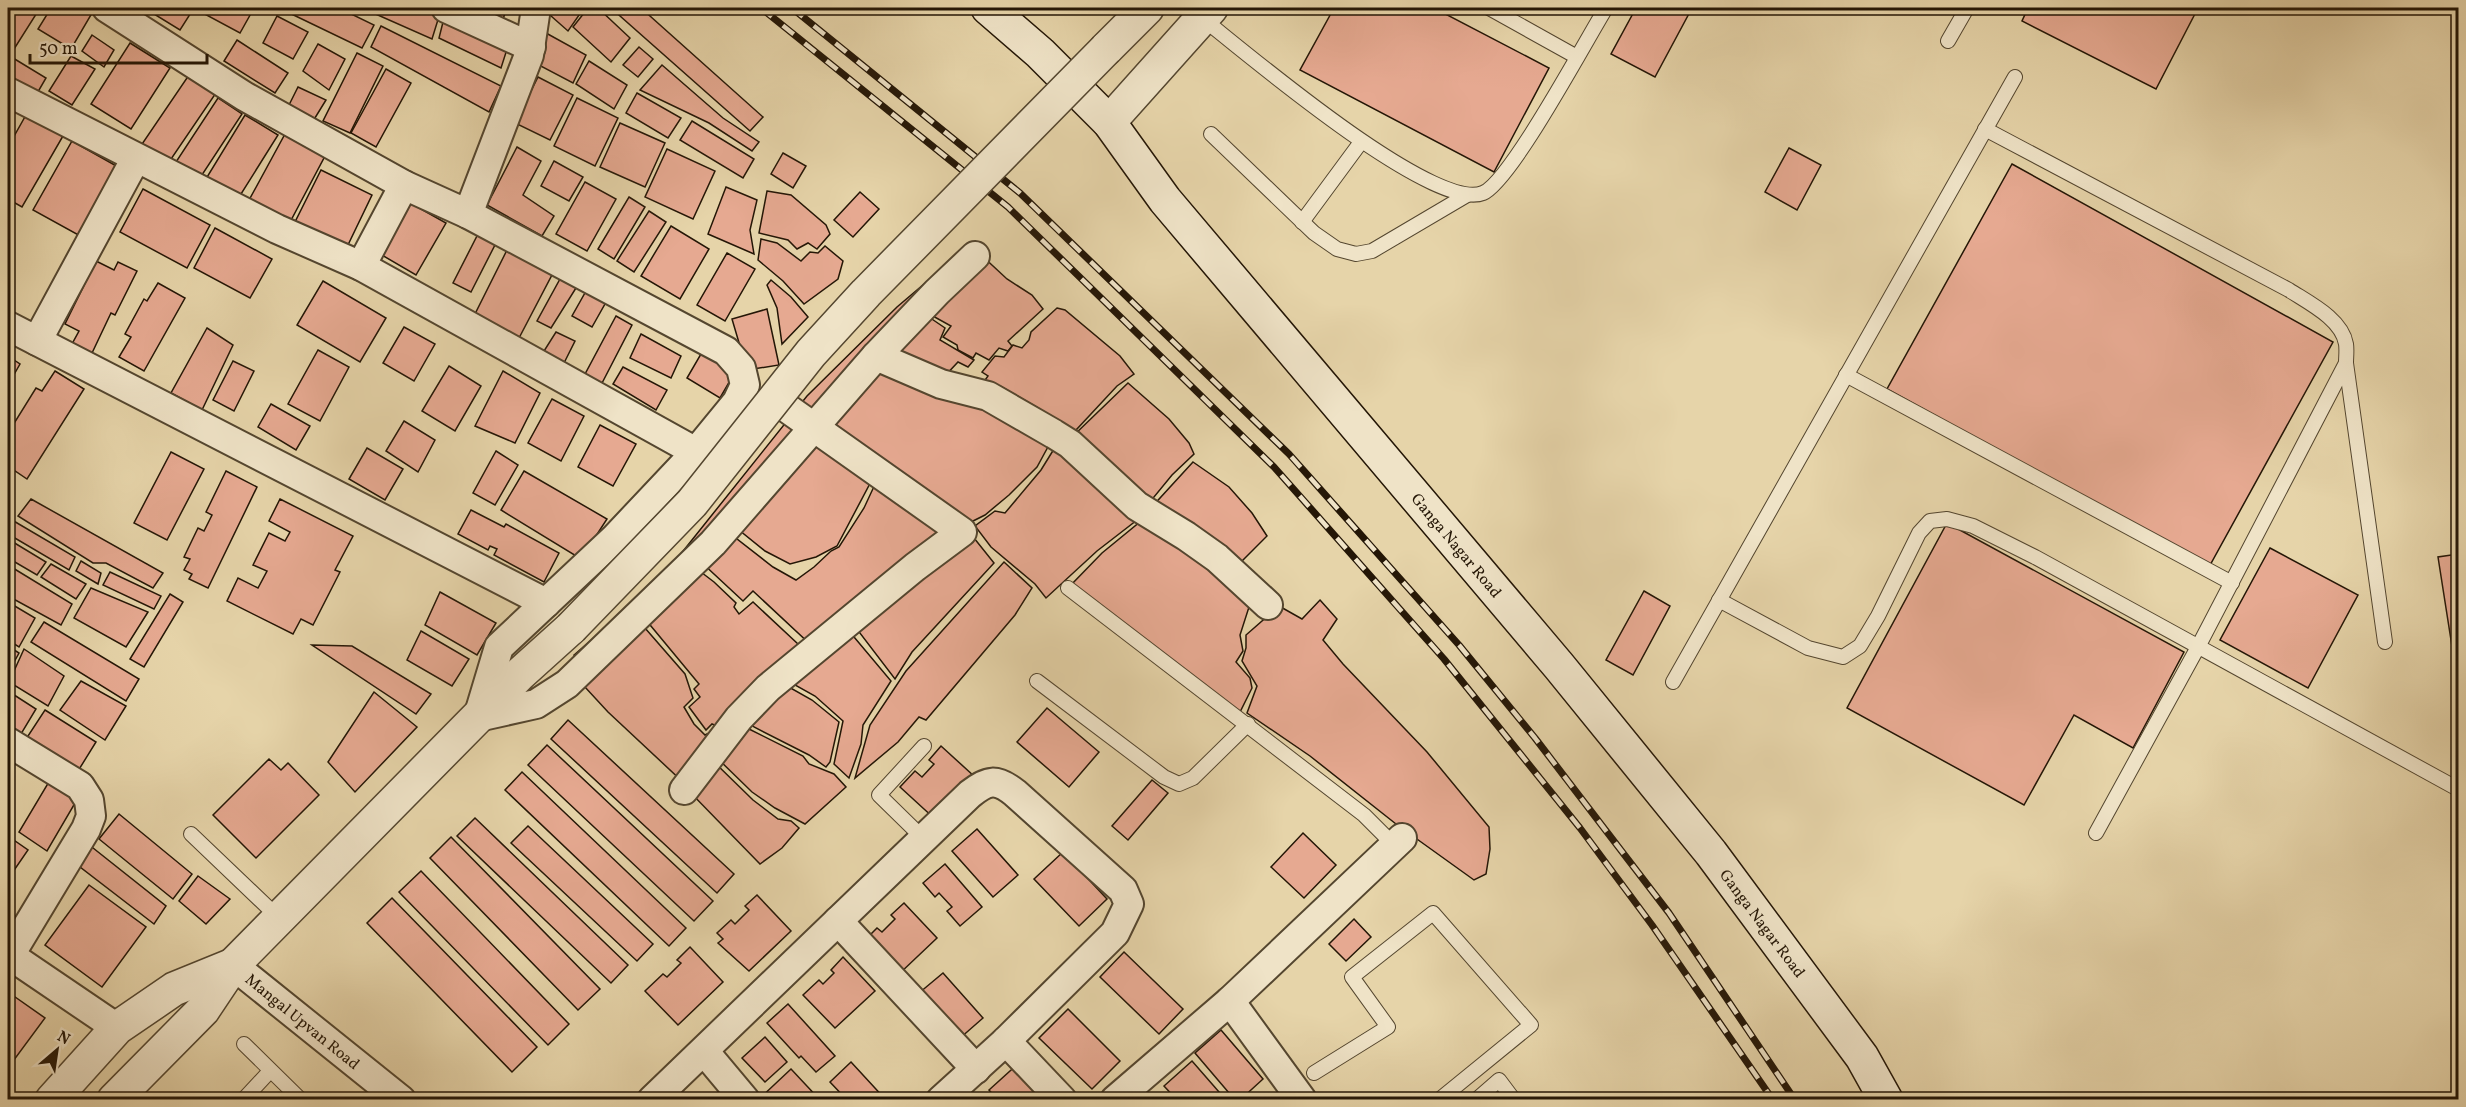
<svg xmlns="http://www.w3.org/2000/svg" width="2466" height="1107" viewBox="0 0 2466 1107" font-family="Vollkorn,serif">
<style>
.building{fill:#e6a991;stroke:#241606;stroke-width:1.5}
.lines{fill:none;stroke-linecap:round;stroke-linejoin:round}
.service-casing{stroke:#54462f;stroke-width:16}
.minor-casing{stroke:#54462f;stroke-width:32}
.tertiary-casing{stroke:#54462f;stroke-width:36}
.secondary-casing{stroke:#241606;stroke-width:36}
.service{stroke:#efe3c7;stroke-width:14}
.minor{stroke:#efe3c7;stroke-width:28}
.tertiary{stroke:#efe3c7;stroke-width:33}
.secondary{stroke:#efe3c7;stroke-width:33}
.rail-casing{stroke:#241606;stroke-width:7}
.rail{stroke:#efe3c7;stroke-width:4.5;stroke-dasharray:14;stroke-linecap:butt}
.tertiary-bridge-casing{stroke:#54462f;stroke-width:36;stroke-linecap:butt}
.tertiary-bridge{stroke:#efe3c7;stroke-width:33}
.labels{text-anchor:middle;stroke-width:4.5;stroke-linejoin:round;paint-order:stroke}
.street-label{font-size:16px;fill:#241606;stroke:#efe3c7}
</style>
<rect width="100%" height="100%" fill="#e6d4a9"/>
<filter id="stains"><feTurbulence type="fractalNoise" baseFrequency=".00333" numOctaves="4"/><feColorMatrix values="0 0 0 0 .2 0 0 0 0 .09 0 0 0 0 .02 0 0 0 .5 -.17"/></filter>
<radialGradient id="worn" r=".72"><stop offset=".6" stop-color="#630" stop-opacity="0"/><stop offset="1" stop-color="#630" stop-opacity=".3"/></radialGradient>
<g class="building">
<path d="M9,8H40L9,57L8,10Z"/>
<path d="M51,8H95L71,49L38,29Z"/>
<path d="M158,8H194L180,30L154,14Z"/>
<path d="M201,8H254L240,33L199,11Z"/>
<path d="M279,8H339L374,25L362,48Z"/>
<path d="M362,8H435L441,10L432,39Z"/>
<path d="M480,8H507L499,30L474,20Z"/>
<path d="M542,8H584L568,31Z"/>
<path d="M588,8H598L630,38L611,62L573,27Z"/>
<path d="M611,8H641L763,117L750,131Z"/>
<path d="M1334,8H1434L1549,68L1494,172L1300,70Z"/>
<path d="M1636,8H1692L1655,77L1611,54Z"/>
<path d="M2028,8H2198L2156,89L2022,21Z"/>
<path d="M445,14L509,43L501,68L439,38Z"/>
<path d="M277,16L308,32L293,59L263,43Z"/>
<path d="M381,26L501,86L489,112L371,47Z"/>
<path d="M546,33L586,55L573,83L533,62Z"/>
<path d="M92,35L114,50L104,67L82,51Z"/>
<path d="M237,40L288,73L275,93L224,61Z"/>
<path d="M130,43L170,68L131,129L91,104Z"/>
<path d="M318,44L345,59L329,90L303,71Z"/>
<path d="M639,47L653,59L638,77L623,65Z"/>
<path d="M357,53L383,66L350,133L323,121Z"/>
<path d="M71,56L95,69L72,105L49,91Z"/>
<path d="M13,58L46,78L35,97L8,81V67Z"/>
<path d="M589,61L627,85L614,109L576,84Z"/>
<path d="M662,65L723,118L759,142L752,151L709,123L640,90Z"/>
<path d="M386,69L411,83L376,147L351,133Z"/>
<path d="M191,72L218,90L167,165L140,147Z"/>
<path d="M538,77L573,95L550,140L515,123Z"/>
<path d="M298,87L326,100L310,126L284,115Z"/>
<path d="M637,93L681,118L668,138L626,113Z"/>
<path d="M218,98L242,114L198,181L174,165Z"/>
<path d="M577,98L618,118L595,166L554,146Z"/>
<path d="M26,115L63,136L22,207L8,199V147Z"/>
<path d="M245,115L278,135L236,202L204,182Z"/>
<path d="M692,121L754,159L743,178L680,140Z"/>
<path d="M620,123L665,143L645,187L600,167Z"/>
<path d="M285,134L325,156L289,224L248,202Z"/>
<path d="M72,141L120,168L82,237L33,210Z"/>
<path d="M517,147L541,161L523,195L554,216L542,236L487,205Z"/>
<path d="M1789,148L1821,165L1797,210L1765,192Z"/>
<path d="M667,149L715,171L693,219L645,197Z"/>
<path d="M783,153L806,166L793,188L771,174Z"/>
<path d="M554,161L583,177L569,201L541,186Z"/>
<path d="M2012,164L2333,342L2209,567L1887,389Z"/>
<path d="M321,170L372,195L346,249L294,224Z"/>
<path d="M585,182L616,199L587,251L556,234Z"/>
<path d="M726,187L757,200L750,230L754,254L708,234Z"/>
<path d="M143,189L210,225L187,268L120,232Z"/>
<path d="M767,191L791,195L826,225L830,234L817,249L808,243L797,249L788,240L759,233Z"/>
<path d="M860,192L879,209L853,237L834,220Z"/>
<path d="M629,197L645,207L614,259L598,249Z"/>
<path d="M405,200L446,223L416,275L375,251Z"/>
<path d="M649,211L666,222L634,272L617,261Z"/>
<path d="M671,226L709,249L680,299L641,276Z"/>
<path d="M215,228L272,259L250,298L194,268Z"/>
<path d="M479,232L497,241L471,292L453,283Z"/>
<path d="M761,239L777,243L801,261L810,252L818,253L825,246L843,261L838,279L804,304L783,281L758,260Z"/>
<path d="M508,248L554,271L519,338L474,316Z"/>
<path d="M727,253L755,269L725,321L697,305Z"/>
<path d="M979,253L1007,279L1032,295L1043,309L1008,341L1012,346L1008,351L999,348L989,360L976,353L973,358L958,350L957,345L943,337L951,326L922,310Z"/>
<path d="M96,261L114,270L118,262L137,271L115,315L111,313L92,353L72,344L79,331L65,324Z"/>
<path d="M937,273L583,667L574,655L627,609L672,565L807,396L897,307Z"/>
<path d="M560,279L576,288L551,328L537,321Z"/>
<path d="M771,280L791,297L808,317L782,344L777,308L767,285Z"/>
<path d="M323,281L386,318L360,362L297,325Z"/>
<path d="M158,283L185,298L144,371L119,357L131,337L125,334L144,299L147,301Z"/>
<path d="M590,284L610,295L592,327L572,316Z"/>
<path d="M1057,308L1065,310L1120,356L1134,374L1117,386L1076,430L1066,434L1040,409L1000,386L994,390L983,383L988,376L982,372L995,356L1004,357L1013,345L1022,348L1029,340L1031,332Z"/>
<path d="M767,309L779,365L747,370L732,319Z"/>
<path d="M920,311L945,328L940,340L974,360L968,367L958,362L941,380L881,355Z"/>
<path d="M616,316L632,325L601,385L584,376Z"/>
<path d="M404,327L435,344L414,381L383,363Z"/>
<path d="M207,328L233,345L202,410L171,393Z"/>
<path d="M556,332L575,341L564,363L544,351Z"/>
<path d="M641,334L681,356L671,378L630,358Z"/>
<path d="M705,347L738,367L720,398L687,378Z"/>
<path d="M318,350L349,367L320,421L288,404Z"/>
<path d="M8,356L20,364L8,385Z"/>
<path d="M233,361L254,371L234,411L213,400Z"/>
<path d="M875,361L1029,426L1049,445L1037,467L1009,495L985,515L967,524L826,421Z"/>
<path d="M449,366L481,386L455,431L422,411Z"/>
<path d="M623,367L667,390L656,410L613,384Z"/>
<path d="M55,371L84,389L27,479L8,466V443L12,436L8,433L36,388L42,391Z"/>
<path d="M503,371L540,393L515,443L475,426Z"/>
<path d="M1128,383L1169,419L1189,443L1194,454L1172,475L1145,508L1071,438Z"/>
<path d="M552,399L584,416L561,461L528,443Z"/>
<path d="M271,404L310,426L296,450L258,427Z"/>
<path d="M404,421L435,440L418,472L386,451Z"/>
<path d="M600,425L636,444L613,486L578,467Z"/>
<path d="M817,438L875,474L837,546L816,557L790,564L765,551L734,526Z"/>
<path d="M367,448L403,469L385,500L349,479Z"/>
<path d="M1054,449L1137,520L1097,551L1046,598L1035,584L991,547L975,526L995,511L1005,513L1041,470Z"/>
<path d="M496,451L518,465L495,505L473,493Z"/>
<path d="M171,452L204,469L167,540L134,523Z"/>
<path d="M1193,462L1229,487L1252,513L1267,536L1234,569L1150,509Z"/>
<path d="M226,471L257,487L208,588L189,579L192,574L184,570L190,559L184,557L198,528L204,531L212,515L206,512Z"/>
<path d="M524,471L607,519L581,559L501,510Z"/>
<path d="M877,480L945,527L812,646L753,591L743,601L700,561L728,532L773,567L796,580L814,567L831,551L839,547L864,508Z"/>
<path d="M31,499L163,573L153,588L106,563H93L18,516Z"/>
<path d="M280,499L353,536L335,570L340,572L313,625L301,619L293,634L227,601L238,578L258,588L267,571L253,565L269,533L285,541L290,532L269,521Z"/>
<path d="M471,510L504,527L506,524L559,553L544,582L494,555L497,549L490,546L488,550L458,534Z"/>
<path d="M1146,517L1234,582L1250,604L1240,635L1243,651L1236,662L1250,678L1252,688L1240,712L1071,585L1102,553Z"/>
<path d="M12,520L75,557L69,570L8,534V527Z"/>
<path d="M1947,523L2184,652L2133,748L2074,715L2024,805L1847,708Z"/>
<path d="M970,533L994,563L912,652L895,679L853,624Z"/>
<path d="M8,539L46,562L37,575L8,558Z"/>
<path d="M2270,548L2358,595L2308,688L2220,640Z"/>
<path d="M2458,554V672H2456L2438,557Z"/>
<path d="M81,561L101,573L98,584L76,571Z"/>
<path d="M1004,562L1032,588L1015,615L926,720L919,717L898,742L855,778L870,725L906,671Z"/>
<path d="M51,564L86,584L76,599L41,577Z"/>
<path d="M8,565L72,604L61,625L8,596Z"/>
<path d="M693,566L714,582L736,603L734,607L739,614L753,602L798,644L721,728L712,724L706,730L689,707L700,697L694,689L699,684L641,614Z"/>
<path d="M110,572L161,596L154,609L103,585Z"/>
<path d="M91,588L148,612L126,647L74,618Z"/>
<path d="M1644,591L1670,606L1633,675L1606,660Z"/>
<path d="M440,592L496,623L477,655L425,625Z"/>
<path d="M170,594L183,602L144,667L130,659Z"/>
<path d="M1320,600L1337,619L1323,640L1343,664L1427,752L1489,827L1490,849L1486,874L1474,880L1396,824L1310,756L1247,713L1257,686L1242,661L1246,648V635L1279,606L1302,619Z"/>
<path d="M8,602L35,618L19,647L8,640Z"/>
<path d="M638,620L685,674L693,698L684,707L694,724L705,735L713,731L685,784L608,712L584,686Z"/>
<path d="M44,622L139,679L126,701L31,642Z"/>
<path d="M421,631L469,659L452,686L407,660Z"/>
<path d="M849,631L891,681L863,725L861,744L849,778L834,764L843,721L815,696L786,680Z"/>
<path d="M312,645L352,646L431,694L416,714Z"/>
<path d="M8,646L19,653L8,673Z"/>
<path d="M24,649L64,676L48,706L9,682Z"/>
<path d="M81,681L126,706L105,740L60,710Z"/>
<path d="M780,682L812,700L839,722L830,762L826,767L809,755L754,727L743,717Z"/>
<path d="M8,691L36,709L18,739L8,731Z"/>
<path d="M374,692L417,727L355,792L328,762Z"/>
<path d="M1047,708L1099,752L1069,787L1017,742Z"/>
<path d="M45,710L96,742L78,771L26,739Z"/>
<path d="M568,720L734,874L717,893L551,739Z"/>
<path d="M749,729L803,756L809,764L834,774L846,787L805,824L775,808L752,792L714,755L732,738Z"/>
<path d="M547,745L713,901L694,921L528,765Z"/>
<path d="M941,746L975,777L936,820L900,787L915,771L922,777L934,764L929,760Z"/>
<path d="M269,759L281,770L288,763L319,795L256,858L213,815Z"/>
<path d="M711,759L753,800L778,819L791,821L799,828L782,848L760,864L687,789Z"/>
<path d="M522,772L686,928L669,946L505,790Z"/>
<path d="M50,780L78,798L47,851L19,832Z"/>
<path d="M1152,780L1168,793L1128,840L1112,826Z"/>
<path d="M119,814L192,874L173,899L99,839Z"/>
<path d="M475,818L628,965L611,983L457,836Z"/>
<path d="M528,826L653,944L637,961L511,843Z"/>
<path d="M977,829L1018,875L993,897L952,851Z"/>
<path d="M1303,833L1336,865L1304,898L1271,867Z"/>
<path d="M8,836L28,850L8,879Z"/>
<path d="M451,837L600,989L578,1010L430,858Z"/>
<path d="M83,840L166,906L154,924L71,860Z"/>
<path d="M1063,852L1107,899L1079,926L1034,879Z"/>
<path d="M945,864L982,907L960,926L947,911L952,907L939,893L935,897L923,883Z"/>
<path d="M421,871L569,1024L548,1045L399,892Z"/>
<path d="M198,876L230,899L206,924L179,901Z"/>
<path d="M89,885L146,927L102,987L45,945Z"/>
<path d="M757,895L791,931L749,971L718,943L723,939L717,933L731,920L735,924L749,910L745,906Z"/>
<path d="M392,898L537,1047L512,1072L367,923Z"/>
<path d="M904,903L937,938L898,975L865,940L877,928L882,932L895,919L891,915Z"/>
<path d="M1354,919L1371,937L1346,961L1329,944Z"/>
<path d="M690,947L723,982L678,1025L645,991L663,974L667,977L681,963L677,960Z"/>
<path d="M1124,952L1183,1009L1159,1034L1100,977Z"/>
<path d="M843,957L875,991L835,1028L803,995L819,980L823,984L834,973L831,970Z"/>
<path d="M943,973L983,1018L959,1039L919,993Z"/>
<path d="M8,992L45,1018L8,1068Z"/>
<path d="M788,1004L835,1056L816,1072L801,1056L799,1058L767,1023Z"/>
<path d="M1068,1009L1120,1061L1092,1089L1039,1038Z"/>
<path d="M1221,1030L1263,1079L1240,1100H1235L1195,1053Z"/>
<path d="M765,1037L787,1062L765,1082L742,1058Z"/>
<path d="M1021,1061L1057,1100H998L989,1090Z"/>
<path d="M1192,1061L1226,1100H1177L1164,1086Z"/>
<path d="M851,1062L886,1100H847L830,1082Z"/>
<path d="M791,1069L820,1100H760L759,1099Z"/>
</g>
<g class="lines">
<defs>
<g id="service">
<path d="M1489,8L1577,57"/>
<path d="M1202,18C1245,52 1434,213 1483,193C1511,181 1586,40 1606,8"/>
<path d="M1948,41L1967,8"/>
<path d="M1985,129L2289,290C2309,303 2342,319 2346,344C2347,350 2346,357 2346,363L2198,647L2096,833"/>
<path d="M1211,134L1314,233L1337,249L1356,254L1372,251L1467,195"/>
<path d="M1302,222L1361,142"/>
<path d="M2346,363L2385,642"/>
<path d="M1846,375L2232,583"/>
<path d="M1068,588L1364,815L1395,846"/>
<path d="M1719,600L1808,648L1843,657L1860,646L1878,616L1919,533L1930,521L1947,519L1973,526L2035,557L2458,789"/>
<path d="M1037,681L1164,777L1179,784L1193,778L1248,724"/>
<path d="M1673,682L2015,77"/>
<path d="M191,834L280,919"/>
<path d="M924,839L879,795L924,746"/>
<path d="M244,1044L301,1100"/>
<path d="M1314,1073L1388,1027L1352,977L1433,913L1531,1025L1439,1100"/>
<path d="M243,1100L270,1071"/>
<path d="M1476,1100L1499,1080L1514,1100"/>
</g>
<g id="minor">
<path d="M107,8L244,96L404,185L468,214L726,351L741,368L745,385L737,402L696,452L614,539L499,647L478,717L536,704L567,684L713,543L876,356L937,292L975,256"/>
<path d="M446,8L531,47"/>
<path d="M8,92L277,229L361,266L696,452"/>
<path d="M468,214L529,55L536,8"/>
<path d="M361,266L404,185"/>
<path d="M8,326L546,603"/>
<path d="M37,341L136,158"/>
<path d="M876,356L941,384L988,396L1054,434L1070,444L1137,506L1186,536L1217,558L1268,605"/>
<path d="M8,742L80,786L89,800L91,816L86,829L10,955"/>
<path d="M684,790L739,718L768,688L915,567L962,532L774,399"/>
<path d="M838,921L976,1069"/>
<path d="M8,954L117,1028"/>
<path d="M233,965L401,1100"/>
<path d="M1230,1001L1302,1100"/>
<path d="M1006,1041L1062,1100"/>
<path d="M704,1051L745,1100"/>
<path d="M652,1100L970,794C988,780 996,778 1015,793L1123,890L1129,904L1115,933L1006,1041L941,1100"/>
<path d="M1115,1100L1230,1001L1402,838"/>
</g>
<g id="tertiary">
<path d="M1106,49L1147,8"/>
<path d="M1109,122L1211,8"/>
<path d="M52,1100L117,1028L174,989L233,965"/>
<path d="M114,1100L203,1010L233,965L520,674L571,628"/>
</g>
<path id="secondary" d="M988,8L1040,53L1109,122L1165,200L1559,666L1711,853L1862,1057L1886,1100"/>
</defs>
<use href="#service" class="service-casing"/>
<use href="#minor" class="minor-casing"/>
<use href="#tertiary" class="tertiary-casing"/>
<use href="#secondary" class="secondary-casing"/>
<use href="#service" class="service"/>
<use href="#minor" class="minor"/>
<use href="#tertiary" class="tertiary"/>
<use href="#secondary" class="secondary"/>
<defs>
<g id="rail">
<path d="M761,8L1008,207L1274,467L1444,659L1580,828L1652,925L1773,1100"/>
<path d="M792,8L1020,193L1289,454L1459,645L1535,738L1669,913L1795,1100"/>
</g>
</defs>
<use href="#rail" class="rail-casing"/>
<use href="#rail" class="rail"/>
<defs>
<path id="tertiary-bridge" d="M571,628L692,503L811,353L866,293L1106,49"/>
</defs>
<use href="#tertiary-bridge" class="tertiary-bridge-casing"/>
<use href="#tertiary-bridge" class="tertiary-bridge"/>
</g>
<g class="labels">
<g class="street-label">
<text transform="translate(1457 545) rotate(50)" y="6">Ganga Nagar Road</text>
<text transform="translate(1763 923) rotate(53)" y="6">Ganga Nagar Road</text>
<text transform="translate(303 1021) rotate(39)" y="6">Mangal Upvan Road</text>
</g>
</g>
<rect width="2466" height="1107" fill="none" stroke="#e6d4a9" stroke-width="30"/>
<rect x="9" y="9" width="2448" height="1089" fill="none" stroke="#241606" stroke-width="3"/>
<rect x="15" y="15" width="2436" height="1077" fill="none" stroke="#241606" stroke-width="1.5"/>
<g transform="translate(57 1050) rotate(29)" stroke="#efe3c7" stroke-width="4.5" paint-order="stroke">
<path d="M0-4.5L10 22L0 15L-10 22Z" fill="#241606"/>
<text y="-9" font-size="16" font-weight="bold" text-anchor="middle" fill="#241606">N</text>
</g>
<path d="M30 54v9h177v-9" fill="none" stroke="#241606" stroke-width="3"/>
<text x="39" y="54" font-size="18" fill="#241606" stroke="#efe3c7" stroke-width="4.5" paint-order="stroke">50 m</text>
<rect width="100%" height="100%" filter="url(#stains)"/>
<rect width="100%" height="100%" fill="url(#worn)"/>
</svg>
